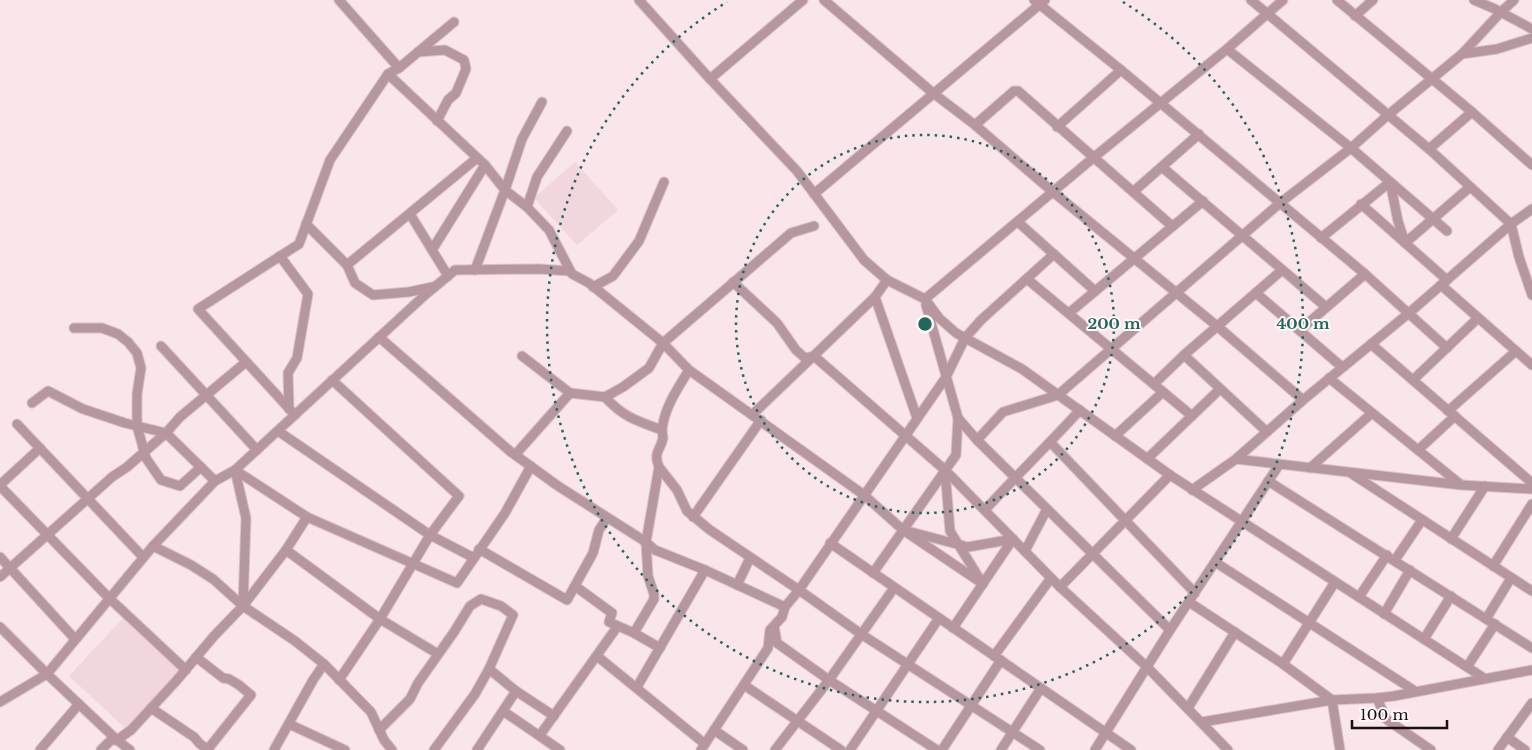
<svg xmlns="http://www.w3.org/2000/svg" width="1532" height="750" viewBox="0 0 1532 750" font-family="'Libre Baskerville',serif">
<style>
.built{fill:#f2d6dd}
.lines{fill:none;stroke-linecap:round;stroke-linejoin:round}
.minor-casing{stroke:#d5c3c7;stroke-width:11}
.minor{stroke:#b7979f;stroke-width:9}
.ring{fill:none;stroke:#20675c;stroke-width:2.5;stroke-dasharray:2.5 5}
.centre{fill:#20675c;stroke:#fef6f8;stroke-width:2.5}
.ring-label{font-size:15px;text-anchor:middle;font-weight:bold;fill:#20675c;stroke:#fef6f8;stroke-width:4;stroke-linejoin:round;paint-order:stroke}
</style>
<rect width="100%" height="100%" fill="#f9e5ea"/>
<g class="built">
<path d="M575,162L618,210L577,245L534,198Z"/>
<path d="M125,616L183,669L125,728L69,676Z"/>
</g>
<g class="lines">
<defs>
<g id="minor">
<path d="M339,0L399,68L388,74L485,165L505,190L475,270"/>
<path d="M639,0L710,79L797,171L864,260L887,280L925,299L939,318L956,333L1022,369L1170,475L1484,678"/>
<path d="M824,0L933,93L975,125L1053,192L1217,326L1303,400"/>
<path d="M1034,0L1121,70L1365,274L1447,348"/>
<path d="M1251,0L1429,149L1511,224L1519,257L1532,295"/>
<path d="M1337,0L1472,112L1532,165"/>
<path d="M1474,0L1495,9L1532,29"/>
<path d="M1355,16L1373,0"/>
<path d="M1227,49L1351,148L1447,231"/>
<path d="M418,52L445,50L464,60L466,69L456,93L448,100L437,121"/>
<path d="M1462,54L1501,12L1514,0"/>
<path d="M399,68L454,22"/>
<path d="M710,79L803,0"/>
<path d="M542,102L522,139L505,190L527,207L549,230L572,274L589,283L663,343L689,370L864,495L903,530L983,584"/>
<path d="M975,125L1014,91H1018L1172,226"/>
<path d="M1057,127L1121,70"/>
<path d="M1429,149L1472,112"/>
<path d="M1162,167L1326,307"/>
<path d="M1133,192L1199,134"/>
<path d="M814,194L1045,0"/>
<path d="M1361,204L1447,280"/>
<path d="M527,207L537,177L567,131"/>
<path d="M1018,222L1095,291"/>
<path d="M306,224L347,265"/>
<path d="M1321,238L1390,182L1398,221L1405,243L1470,187"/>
<path d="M280,256L308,294L297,358L288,373L289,409"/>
<path d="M448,276L410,214L432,250L485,165"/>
<path d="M1027,279L1192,416"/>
<path d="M733,282L777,323L796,350L805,358L814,356L945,470L1060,587L1147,667L1228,750"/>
<path d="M1441,285L1532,365"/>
<path d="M432,287L409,292L373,295L355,283L347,265L477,158"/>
<path d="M593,287L613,276L639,241L664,182"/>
<path d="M1256,293L1342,367"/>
<path d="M875,297L917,418"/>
<path d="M925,299L1093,158L1227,49L1283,0"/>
<path d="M926,305L958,418L977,440L1170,630"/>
<path d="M1069,313L1203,201"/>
<path d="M74,328H102L118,334L128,342L137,353L141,368L137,394V426L146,458L161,480L180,486L201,467"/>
<path d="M1300,330L1365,274"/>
<path d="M379,337L511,452L558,486L646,542L655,550L705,570L785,607"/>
<path d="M1371,344L1532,483"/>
<path d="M161,346L257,450"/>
<path d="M1184,355L1267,432"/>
<path d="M522,356L570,393L605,397L623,387L649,368L663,343L791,233L814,226"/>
<path d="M1329,378L1460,484"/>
<path d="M332,380L459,496L430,535L380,619L339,680"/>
<path d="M1413,380L1478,318"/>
<path d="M1154,384L1184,355L1282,270"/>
<path d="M605,397C623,417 637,421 662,430"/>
<path d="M32,403L48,391L83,409L125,423L166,433L215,481"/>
<path d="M1448,411L1516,351"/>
<path d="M753,414L875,297L887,280"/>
<path d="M295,415L198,309L299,244L330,160L388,74"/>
<path d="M17,424L143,557"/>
<path d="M278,431L430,535L474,558"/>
<path d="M1115,436L1163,392"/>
<path d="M977,440L1003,412L1058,395L1280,203L1351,148L1388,115L1462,54L1497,49L1532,38"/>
<path d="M1051,443L1195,593"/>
<path d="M1418,450L1455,416"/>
<path d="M515,455L570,393"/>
<path d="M1147,459L1220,389"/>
<path d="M1236,459L1461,485L1532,489"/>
<path d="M531,466L505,513L457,583L307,517L235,470L425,295L455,270L539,269L570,271"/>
<path d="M659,467L677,490L687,511L710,530L799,590L861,634L1040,750"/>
<path d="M1310,468L1372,413"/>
<path d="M945,470L950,531L981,581"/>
<path d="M1352,474L1532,591"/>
<path d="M1268,481L1532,648"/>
<path d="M0,485L40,448"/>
<path d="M0,486L109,598L186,670"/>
<path d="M1192,490L1236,459L1303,400L1409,313L1511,224L1532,209"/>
<path d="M985,510C1016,476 1049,444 1080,410"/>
<path d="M693,517L761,420"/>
<path d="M911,532L968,547L1013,539"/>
<path d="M1451,539L1485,486"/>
<path d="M830,543L1131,750"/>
<path d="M153,546L215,481L235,470L246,518L243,606"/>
<path d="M479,549L567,600L593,553L599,530L607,518"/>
<path d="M286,550L380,619L438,654"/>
<path d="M1025,551L1047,509"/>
<path d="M0,557L75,639"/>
<path d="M1395,560L1422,520"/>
<path d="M1215,562L1415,691"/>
<path d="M1493,566L1532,504"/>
<path d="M873,573L956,455L958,418"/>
<path d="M0,577L112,477L127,467L166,433L180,417L246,362"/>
<path d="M737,585L750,558"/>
<path d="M575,586L612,613L609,622L634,633L660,648"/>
<path d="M1060,587L1170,475"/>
<path d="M1359,597L1387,555"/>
<path d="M1189,602L1283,664L1332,700L1340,750"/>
<path d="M1384,614L1410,570"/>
<path d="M1486,619L1511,578"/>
<path d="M774,626L777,643L829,680L937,750"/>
<path d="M0,627L47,674L117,740L130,750"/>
<path d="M953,628L1013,539"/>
<path d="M634,633L654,599V594L648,576L646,542L659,467C653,451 660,452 663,438C663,437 662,431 662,430C664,408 678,388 689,370"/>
<path d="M1424,639L1451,596"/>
<path d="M597,656L705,744"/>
<path d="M994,656L1051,578"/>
<path d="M196,657L223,678L229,679L239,685L251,695L208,749"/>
<path d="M1283,664L1335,582"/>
<path d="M1467,667L1495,624"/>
<path d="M489,669L516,691L554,716"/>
<path d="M744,685L841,750"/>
<path d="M637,687L705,570"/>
<path d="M1377,698L1386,719L1431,750"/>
<path d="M0,702L47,674L153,546L191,565L213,579L243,606L295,641L324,664L371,712L384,740L392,750"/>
<path d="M151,708L194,737L200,744L209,750"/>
<path d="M1188,708L1235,632"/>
<path d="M503,711L560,750"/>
<path d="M1202,722L1332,700L1377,698L1394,696L1532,670"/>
<path d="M289,724L345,750"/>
<path d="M379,730L410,699L418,683L454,632L470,606L481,599L501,606L513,615L489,669L475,694L434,750"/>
<path d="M714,730L743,750"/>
<path d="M540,735L617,627"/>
<path d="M1507,737L1525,750"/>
<path d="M40,750L79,704"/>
<path d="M101,750L111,740H117L131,730L177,680L214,636L243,606L286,550L307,517"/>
<path d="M274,750L313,680L324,664"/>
<path d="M477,750L516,691"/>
<path d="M701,750L768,648L770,630L782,617L785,607L799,590L946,377L965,338L981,320L1054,254"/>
<path d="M775,750L829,680L894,588"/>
<path d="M850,750L939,618"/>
<path d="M942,750L1001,660"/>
<path d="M1001,750L1041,688"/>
<path d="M1095,750L1170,630L1279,465"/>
<path d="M1498,750L1532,703"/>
</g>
</defs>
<use href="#minor" class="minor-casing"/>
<use href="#minor" class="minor"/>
</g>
<g class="ring">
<circle cx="925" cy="324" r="189"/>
<path d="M1123 2A378 378 0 1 1 727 2"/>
</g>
<circle cx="925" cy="324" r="8" class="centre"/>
<g class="ring-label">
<text x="1114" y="329">200 m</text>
<text x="1303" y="329">400 m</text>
</g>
<path d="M1352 720v8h95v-8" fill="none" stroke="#161012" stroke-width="2.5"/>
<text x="1360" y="720" font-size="15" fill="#161012" stroke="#fef6f8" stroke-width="4" paint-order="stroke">100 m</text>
</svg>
